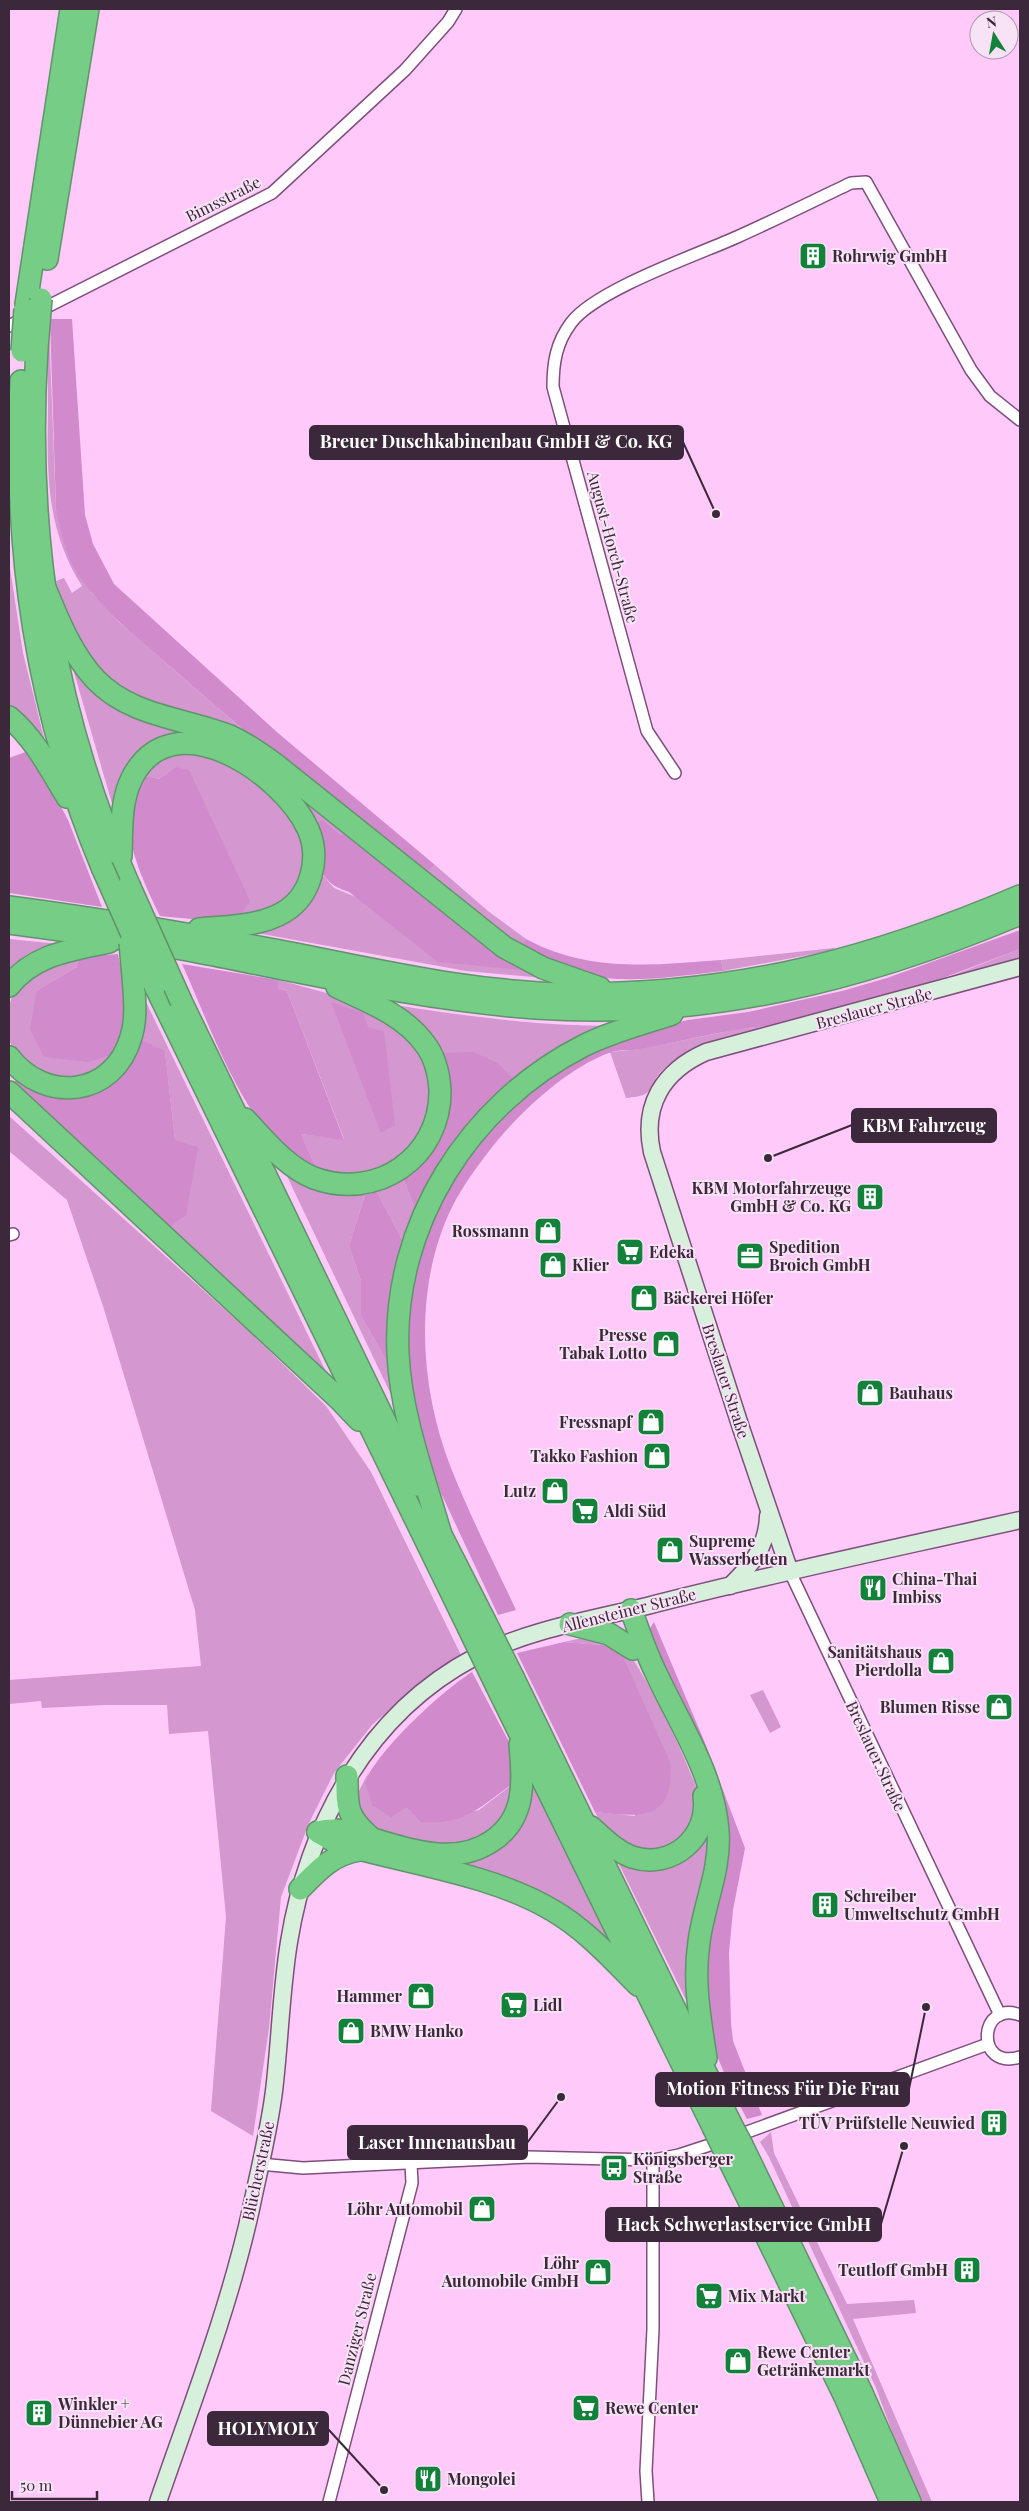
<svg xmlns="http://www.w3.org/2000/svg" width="1029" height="2511" viewBox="0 0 1029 2511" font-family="'Playfair Display',serif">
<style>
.green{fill:#d497d0}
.forest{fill:#d18acc}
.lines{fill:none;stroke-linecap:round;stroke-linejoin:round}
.street-casing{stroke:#7e4f7b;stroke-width:14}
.secondary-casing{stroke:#7e4f7b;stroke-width:19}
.highway-casing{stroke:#61936c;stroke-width:24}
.street{stroke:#fff;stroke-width:11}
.secondary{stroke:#d6f0db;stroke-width:16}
.highway{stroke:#75cd86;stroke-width:21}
.highway-bridge-casing{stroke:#61936c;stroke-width:24;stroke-linecap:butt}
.highway-bridge{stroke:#75cd86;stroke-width:21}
.labels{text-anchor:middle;stroke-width:4;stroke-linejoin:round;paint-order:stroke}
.street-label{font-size:16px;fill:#3c283b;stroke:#f8e2f6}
.poi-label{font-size:16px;font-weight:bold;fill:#3c283b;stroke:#f8e2f6;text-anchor:start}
.leader{fill:none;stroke:#3c283b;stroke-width:2}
.callout-dot{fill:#3c283b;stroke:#f8e2f6;stroke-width:2}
.callout{fill:#3c283b;stroke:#3c283b;stroke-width:2}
.callout-label{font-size:18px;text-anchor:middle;font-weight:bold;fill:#fff}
</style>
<rect width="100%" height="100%" fill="#ffc9fa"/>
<g class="green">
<path d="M49,325L56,510L92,593L120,623L257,742L143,704L95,668L63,607L56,581L64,578L72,593L82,586C46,530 47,473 48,409C48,381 47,353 49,325Z"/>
<path d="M9,562L23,653L47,750L9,710Z"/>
<path d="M69,655L87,675L199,729L351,831L341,835L322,819L313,824L304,809L178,737L117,805L113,807Z"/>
<path d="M173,750L229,761L293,814L310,855L291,900L238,919L175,767L159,779L141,775Z"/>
<path d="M435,865L488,911L526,939L517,949L423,876Z"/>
<path d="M319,871L334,888L554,979L466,971L251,932Z"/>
<path d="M9,939L60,944L9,976Z"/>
<path d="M834,948L835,950L723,971L721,960Z"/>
<path d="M1020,949V961L910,992Z"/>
<path d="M78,957L77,967L37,990L115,1054L92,1076L57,1080L17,1057L10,1042L9,1006L14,991L25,978Z"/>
<path d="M279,980L352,1000L413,1036L435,1086L424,1138L374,1175L319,1174L301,1134L344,1139L287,991L278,988Z"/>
<path d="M142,994L329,1378L169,1227L175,1140L165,1052L139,1039Z"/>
<path d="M401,1006C472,1017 541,1026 613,1026L515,1081L441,1053L433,1039Z"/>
<path d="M790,1023L693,1049C679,1056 665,1065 656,1078C654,1083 652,1089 648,1092C642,1097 633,1097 626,1098L610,1052L640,1049L739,1029Z"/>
<path d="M9,1116L251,1333L326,1406L371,1472L461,1655L420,1682L372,1725L334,1773L309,1823L281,1897L269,2028L253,2136L211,2111L226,1917L208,1731L169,1734L167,1705H105L42,1708L41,1701L9,1704V1680L201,1666L195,1610L103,1306L67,1200L9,1151Z"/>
<path d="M285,1172C312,1184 335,1196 365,1195L349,1246L361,1281V1316L393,1372L396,1405Z"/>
<path d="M403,1178L416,1212L405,1245L377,1192Z"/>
<path d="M582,1638C606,1638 611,1639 630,1656C643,1669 698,1780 699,1799C700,1816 690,1829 682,1844L640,1853L603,1827L595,1812L635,1816L602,1645L564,1642Z"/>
<path d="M763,1690L781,1727L770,1733L750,1695Z"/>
<path d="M370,1769L365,1782L407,1806L420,1822L479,1810L517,1781L515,1799L493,1833L452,1848L366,1828L355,1799Z"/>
<path d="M533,1780L622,1961L608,1949L458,1870L459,1860L472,1857Z"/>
<path d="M713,1817L696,2020L614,1854L648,1866Z"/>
<path d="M771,2132L774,2153L847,2304L914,2300L916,2313L853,2319L932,2502H918L876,2388L769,2157L760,2142Z"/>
</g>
<g class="forest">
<path d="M50,319H72L85,515L93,544L114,584L278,733L435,865L423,876C341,810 259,745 180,675C144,643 102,612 76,571C65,553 61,530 56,510Z"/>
<path d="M31,750L68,820L102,907L9,893V758Z"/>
<path d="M175,767L189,770L250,901L238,919L201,920L160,916C147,890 126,845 129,816C130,802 137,788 141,775L159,779Z"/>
<path d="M322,819L341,835L351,831L535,971L438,962L349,892C313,881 317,856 313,824Z"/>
<path d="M1020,930V949C944,977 869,1009 789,1023C772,1026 754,1027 736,1030C704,1035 672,1043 641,1049C630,1051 618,1049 609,1053C565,1069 517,1115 489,1151C476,1168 463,1186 453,1205C413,1285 419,1386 451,1468C470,1516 494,1563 516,1610L498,1615L441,1493L419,1432L405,1339L412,1275L436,1203L500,1113L585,1052L654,1028L688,1020L748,1012L842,991L887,978Z"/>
<path d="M526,939C589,973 653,965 721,960L723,971C678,976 626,985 581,974C560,969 538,957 517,949Z"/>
<path d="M118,954C126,992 127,1017 115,1054L88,1062L44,1057L30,1029L37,990L77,967L78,957Z"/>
<path d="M182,964L279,980L278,988L287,991L344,1140L301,1134L319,1174C305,1163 289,1153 276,1141C235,1101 206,1016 182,964Z"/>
<path d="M331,1002L363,1013L368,1027L384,1032L395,1125L381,1133Z"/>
<path d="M139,1039L165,1051L175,1140L198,1147L186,1215L169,1227L12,1084L20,1077L67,1095Z"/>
<path d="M473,1052L498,1063L515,1081L416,1212L403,1178C456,1141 443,1111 441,1053Z"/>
<path d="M377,1192L405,1245L393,1372L361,1316V1281L349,1246L365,1195Z"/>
<path d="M654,1622L705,1743L745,1848L733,1910L729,1953L731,2023L733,2041L762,2115L747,2119L730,2087L715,2051L702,1965L726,1852L658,1663L649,1630Z"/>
<path d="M564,1642L602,1645L621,1652L670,1762C675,1822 640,1817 595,1812L517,1653Z"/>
<path d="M472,1672L508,1740L513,1755L517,1781C481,1805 467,1826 420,1822L407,1807L391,1817L372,1805L365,1782C379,1749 442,1691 472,1672Z"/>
</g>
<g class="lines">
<defs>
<g id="street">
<path d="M9,326L272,193L405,70L448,22L456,9"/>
<path d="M675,773L647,731L553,387C553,363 556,343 571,323C595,290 697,255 737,237C775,220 813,201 851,183L866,182L971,370L990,396L1020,420"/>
<path d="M9,1235L13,1234"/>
<path d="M790,1572L1000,2015"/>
<path d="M1020,2015C979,1999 974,2071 1020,2057"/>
<path d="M260,2164L303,2168L528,2157L653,2160L679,2155L728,2139L988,2044"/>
<path d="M329,2502L412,2183L411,2164"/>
<path d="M648,2502L646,2471L653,2329V2160"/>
</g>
<g id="secondary">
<path d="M790,1572L741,1428L652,1152C642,1105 663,1071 706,1052L1020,967"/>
<path d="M730,1586C751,1565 767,1548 768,1516"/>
<path d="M158,2502C191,2406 229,2309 251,2209C259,2170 269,2131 274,2091C280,2041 281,1991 289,1942C308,1825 367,1714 475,1657C528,1630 589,1620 647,1606C771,1574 896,1548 1020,1520"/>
</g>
<g id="highway">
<path d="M47,259L88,9"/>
<path d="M26,304L71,9"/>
<path d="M37,348C25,536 53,712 129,885"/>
<path d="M21,381C13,551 36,709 102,867"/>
<path d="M43,583C57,616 70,652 95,679C131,717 185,718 230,736C246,743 261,754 275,764L504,947L543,968L600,988"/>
<path d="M9,717C35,739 50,769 67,797"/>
<path d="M121,856C122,830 120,802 132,778C173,698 283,774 308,829C321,858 311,896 284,912C259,927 226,926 199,929"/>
<path d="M9,907C108,920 207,937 306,956C395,974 486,994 578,994C740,994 872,959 1020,896"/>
<path d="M9,923C70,931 132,939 193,951C307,973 421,1000 536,1008C707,1020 864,980 1020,914"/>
<path d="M9,986C34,954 72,950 109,942"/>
<path d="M155,986L468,1627"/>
<path d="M181,1001L416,1485"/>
<path d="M9,1057C45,1104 114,1097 131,1037C136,1022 135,1004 134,988"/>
<path d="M9,1092L340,1400L359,1420"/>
<path d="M245,1119C265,1140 286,1167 314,1178C376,1201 441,1158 440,1090C439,1075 435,1057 425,1044C404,1015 369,1002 337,987"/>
<path d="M435,1523L484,1619"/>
<path d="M441,1535C424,1476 401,1416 398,1354C392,1225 469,1104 583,1046C610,1032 642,1024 672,1014"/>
<path d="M631,1610C639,1631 646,1653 656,1673C679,1723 714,1774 718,1831C721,1870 704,1903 699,1942C693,1982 700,2019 706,2058"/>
<path d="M570,1624L609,1634L633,1649"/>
<path d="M514,1679L730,2122"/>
<path d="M497,1687L713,2127"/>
<path d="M347,1776C347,1806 346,1816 369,1836"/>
<path d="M591,1827C604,1839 616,1851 632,1857C672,1870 710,1837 704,1796"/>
<path d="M318,1832L337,1843C404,1863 492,1874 552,1910C585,1929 611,1958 638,1985"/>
<path d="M318,1832C338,1827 351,1832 370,1838C409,1850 456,1866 492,1841C527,1818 523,1780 520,1744"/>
<path d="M300,1889C318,1870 333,1854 360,1850"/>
<path d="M742,2145L862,2393L910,2502"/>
<path d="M725,2152L845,2397L891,2502"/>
</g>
</defs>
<use href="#street" class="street-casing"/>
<use href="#secondary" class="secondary-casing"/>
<use href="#highway" class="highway-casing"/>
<use href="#street" class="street"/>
<use href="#secondary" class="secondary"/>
<use href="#highway" class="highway"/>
<defs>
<g id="highway-bridge">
<path d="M37,348L41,299"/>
<path d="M22,351L25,309"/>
<path d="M102,867L155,986"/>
<path d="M129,885L181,1001"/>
<path d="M130,943L134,988"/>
<path d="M484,1619L514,1679"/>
<path d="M468,1627L497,1687"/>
<path d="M730,2122L742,2145"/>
<path d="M713,2127L725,2152"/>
</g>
</defs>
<use href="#highway-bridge" class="highway-bridge-casing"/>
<use href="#highway-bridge" class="highway-bridge"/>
</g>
<defs>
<symbol id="building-square" viewBox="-11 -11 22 22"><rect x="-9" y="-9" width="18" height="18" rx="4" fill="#12823a" stroke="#f8e2f6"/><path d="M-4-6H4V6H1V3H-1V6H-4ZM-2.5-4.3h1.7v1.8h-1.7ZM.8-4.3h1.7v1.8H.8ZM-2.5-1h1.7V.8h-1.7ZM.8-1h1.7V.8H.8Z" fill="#fff"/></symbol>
<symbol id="shop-square" viewBox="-11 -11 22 22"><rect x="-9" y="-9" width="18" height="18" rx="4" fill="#12823a" stroke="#f8e2f6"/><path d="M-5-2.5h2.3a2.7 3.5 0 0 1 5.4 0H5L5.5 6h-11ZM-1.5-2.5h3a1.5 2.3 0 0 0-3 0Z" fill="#fff"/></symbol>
<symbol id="supermarket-square" viewBox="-11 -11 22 22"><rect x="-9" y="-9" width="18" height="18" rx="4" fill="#12823a" stroke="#f8e2f6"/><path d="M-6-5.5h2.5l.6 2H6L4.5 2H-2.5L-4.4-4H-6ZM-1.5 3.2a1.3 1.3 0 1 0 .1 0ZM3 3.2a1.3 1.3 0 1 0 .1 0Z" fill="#fff"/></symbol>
<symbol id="office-square" viewBox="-11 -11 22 22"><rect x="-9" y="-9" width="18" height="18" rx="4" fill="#12823a" stroke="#f8e2f6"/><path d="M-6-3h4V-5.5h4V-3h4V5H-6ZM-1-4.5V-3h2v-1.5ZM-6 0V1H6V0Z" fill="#fff"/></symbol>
<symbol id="restaurant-square" viewBox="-11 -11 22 22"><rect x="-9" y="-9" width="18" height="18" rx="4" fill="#12823a" stroke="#f8e2f6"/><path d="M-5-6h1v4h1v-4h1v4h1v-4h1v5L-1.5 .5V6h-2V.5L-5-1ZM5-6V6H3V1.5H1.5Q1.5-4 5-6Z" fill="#fff"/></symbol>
<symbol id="bus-square" viewBox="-11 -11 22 22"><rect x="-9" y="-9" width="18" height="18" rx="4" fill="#12823a" stroke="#f8e2f6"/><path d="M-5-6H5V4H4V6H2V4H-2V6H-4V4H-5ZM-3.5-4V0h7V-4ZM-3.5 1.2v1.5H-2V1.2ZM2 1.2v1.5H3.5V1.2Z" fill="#fff"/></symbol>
</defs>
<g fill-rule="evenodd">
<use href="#building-square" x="797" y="240" width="32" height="32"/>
<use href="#building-square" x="854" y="1181" width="32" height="32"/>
<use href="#shop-square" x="532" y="1215" width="32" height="32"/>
<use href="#supermarket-square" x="614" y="1236" width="32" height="32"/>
<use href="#office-square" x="734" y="1240" width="32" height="32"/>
<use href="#shop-square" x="537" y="1249" width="32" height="32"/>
<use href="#shop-square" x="628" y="1282" width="32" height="32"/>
<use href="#shop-square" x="650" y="1328" width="32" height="32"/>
<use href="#shop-square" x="854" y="1377" width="32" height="32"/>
<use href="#shop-square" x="635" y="1406" width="32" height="32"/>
<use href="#shop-square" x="641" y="1440" width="32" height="32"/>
<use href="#shop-square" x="539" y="1475" width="32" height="32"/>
<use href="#supermarket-square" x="569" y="1495" width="32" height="32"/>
<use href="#shop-square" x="654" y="1534" width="32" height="32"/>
<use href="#restaurant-square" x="857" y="1572" width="32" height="32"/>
<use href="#shop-square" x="925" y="1645" width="32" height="32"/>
<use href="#shop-square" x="983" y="1691" width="32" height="32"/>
<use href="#building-square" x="809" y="1889" width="32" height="32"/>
<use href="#shop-square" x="405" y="1980" width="32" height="32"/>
<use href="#supermarket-square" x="498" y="1989" width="32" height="32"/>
<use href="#shop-square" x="335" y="2015" width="32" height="32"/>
<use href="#building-square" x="978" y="2107" width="32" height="32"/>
<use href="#bus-square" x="598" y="2152" width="32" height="32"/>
<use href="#shop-square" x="466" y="2193" width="32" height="32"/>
<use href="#building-square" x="951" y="2254" width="32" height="32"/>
<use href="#shop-square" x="582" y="2256" width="32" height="32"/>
<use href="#supermarket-square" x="693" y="2280" width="32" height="32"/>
<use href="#shop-square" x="722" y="2345" width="32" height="32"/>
<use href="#supermarket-square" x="570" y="2392" width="32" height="32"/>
<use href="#building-square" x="23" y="2397" width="32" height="32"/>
<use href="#restaurant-square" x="412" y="2463" width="32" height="32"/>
</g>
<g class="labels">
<g class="street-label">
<text transform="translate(223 199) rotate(-27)" y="6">Bimsstraße</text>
<text transform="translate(613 547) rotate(75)" y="6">August-Horch-Straße</text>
<text transform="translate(874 1008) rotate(-15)" y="6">Breslauer Straße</text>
<text transform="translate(726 1381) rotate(72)" y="6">Breslauer Straße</text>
<text transform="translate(629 1610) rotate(-14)" y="6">Allensteiner Straße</text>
<text transform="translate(876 1756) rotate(65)" y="6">Breslauer Straße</text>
<text transform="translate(258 2171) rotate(-78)" y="6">Blücherstraße</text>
<text transform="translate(357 2329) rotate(-76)" y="6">Danziger Straße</text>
</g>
<g class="poi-label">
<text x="832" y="262">Rohrwig GmbH</text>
<text x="851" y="1194" text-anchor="end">KBM Motorfahrzeuge<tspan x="851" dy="18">GmbH &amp; Co. KG</tspan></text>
<text x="529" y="1237" text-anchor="end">Rossmann</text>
<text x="769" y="1253">Spedition<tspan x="769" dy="18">Broich GmbH</tspan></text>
<text x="649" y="1258">Edeka</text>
<text x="572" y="1271">Klier</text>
<text x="663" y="1304">Bäckerei Höfer</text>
<text x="647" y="1341" text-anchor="end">Presse<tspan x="647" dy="18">Tabak Lotto</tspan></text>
<text x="889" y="1399">Bauhaus</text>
<text x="632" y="1428" text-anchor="end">Fressnapf</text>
<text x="638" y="1462" text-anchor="end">Takko Fashion</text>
<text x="536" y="1497" text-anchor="end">Lutz</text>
<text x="604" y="1517">Aldi Süd</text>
<text x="689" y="1547">Supreme<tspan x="689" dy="18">Wasserbetten</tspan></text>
<text x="892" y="1585">China-Thai<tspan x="892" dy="18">Imbiss</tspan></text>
<text x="922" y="1658" text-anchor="end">Sanitätshaus<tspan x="922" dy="18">Pierdolla</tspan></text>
<text x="980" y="1713" text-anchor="end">Blumen Risse</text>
<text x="844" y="1902">Schreiber<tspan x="844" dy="18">Umweltschutz GmbH</tspan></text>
<text x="402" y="2002" text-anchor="end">Hammer</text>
<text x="533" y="2011">Lidl</text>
<text x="370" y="2037">BMW Hanko</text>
<text x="975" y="2129" text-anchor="end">TÜV Prüfstelle Neuwied</text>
<text x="633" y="2165">Königsberger<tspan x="633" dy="18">Straße</tspan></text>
<text x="463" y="2215" text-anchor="end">Löhr Automobil</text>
<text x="579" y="2269" text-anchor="end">Löhr<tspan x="579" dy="18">Automobile GmbH</tspan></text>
<text x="948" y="2276" text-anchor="end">Teutloff GmbH</text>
<text x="728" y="2302">Mix Markt</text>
<text x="757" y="2358">Rewe Center<tspan x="757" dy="18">Getränkemarkt</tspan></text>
<text x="58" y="2410">Winkler +<tspan x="58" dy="18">Dünnebier AG</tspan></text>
<text x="605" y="2414">Rewe Center</text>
<text x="447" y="2485">Mongolei</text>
</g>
</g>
<path class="leader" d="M716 514L683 442M768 1158L852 1125M926 2007L909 2089M561 2097L527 2143M904 2146L881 2224M384 2490L328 2429"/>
<g class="callout-dot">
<circle cx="716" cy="514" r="5"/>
<circle cx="768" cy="1158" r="5"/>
<circle cx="926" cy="2007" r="5"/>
<circle cx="561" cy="2097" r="5"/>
<circle cx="904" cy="2146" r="5"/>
<circle cx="384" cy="2490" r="5"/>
</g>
<g class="callout">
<rect x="310" y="426" width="373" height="33" rx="5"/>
<rect x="852" y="1109" width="144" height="33" rx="5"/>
<rect x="656" y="2073" width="253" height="33" rx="5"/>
<rect x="348" y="2126" width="179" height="33" rx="5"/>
<rect x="606" y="2208" width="275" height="33" rx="5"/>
<rect x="208" y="2412" width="120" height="33" rx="5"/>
</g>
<g class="callout-label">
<text x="496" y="448">Breuer Duschkabinenbau GmbH &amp; Co. KG</text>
<text x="924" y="1132">KBM Fahrzeug</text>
<text x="783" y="2095">Motion Fitness Für Die Frau</text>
<text x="437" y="2149">Laser Innenausbau</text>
<text x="744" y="2231">Hack Schwerlastservice GmbH</text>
<text x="268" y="2435">HOLYMOLY</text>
</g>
<rect width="1029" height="2511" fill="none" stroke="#3c283b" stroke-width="20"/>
<g transform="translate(994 35) rotate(349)"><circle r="24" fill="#f8e2f6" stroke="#ad98ab"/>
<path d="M0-4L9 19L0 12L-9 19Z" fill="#12823a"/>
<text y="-8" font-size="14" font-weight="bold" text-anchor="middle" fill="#3c283b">N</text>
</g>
<path d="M12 2491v8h85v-8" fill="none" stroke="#3c283b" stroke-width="2.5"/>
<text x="20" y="2491" font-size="15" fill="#3c283b" stroke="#f8e2f6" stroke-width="4" paint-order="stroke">50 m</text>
</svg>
